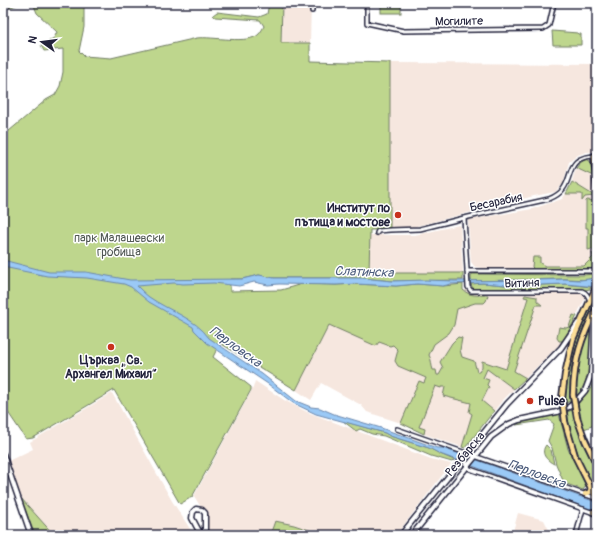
<svg xmlns="http://www.w3.org/2000/svg" width="600" height="538" viewBox="0 0 600 538" font-family="Pangolin,sans-serif">
<style>
.built{fill:#f6e7df}
.green{fill:#bed68d;stroke:#707c64}
.water{fill:#9ac9f6;stroke:#6a86ab}
.lines{fill:none;stroke-linecap:round;stroke-linejoin:round}
.street-casing{stroke:#22223b;stroke-width:6}
.secondary-casing{stroke:#22223b;stroke-width:7}
.primary-casing{stroke:#22223b;stroke-width:8}
.street{stroke:#fff;stroke-width:3}
.secondary{stroke:#fff;stroke-width:4}
.primary{stroke:#fcde96;stroke-width:4.5}
.primary-bridge-casing{stroke:#22223b;stroke-width:8;stroke-linecap:butt}
.primary-bridge{stroke:#fcde96;stroke-width:4.5}
.poi-dot{fill:#c8321e;stroke:#fff;stroke-width:1.5}
.labels{text-anchor:middle;stroke-width:3;stroke-linejoin:round;paint-order:stroke}
.street-label{font-size:12px;fill:#22223b;stroke:#fff}
.poi-label{font-size:12px;font-weight:bold;fill:#22223b;stroke:#fff;text-anchor:end}
.park-label{font-size:12px;fill:#515854;stroke:#fff}
.water-label{font-size:13px;font-style:italic;fill:#4c5c7c;stroke:#fff}
</style>
<rect width="100%" height="100%" fill="#fff"/>
<filter id="ink" filterUnits="userSpaceOnUse"><feTurbulence type="fractalNoise" baseFrequency=".025" numOctaves="2"/><feDisplacementMap in="SourceGraphic" scale="8" xChannelSelector="R" yChannelSelector="G"/><feConvolveMatrix kernelMatrix="1 2 1 2 8 2 1 2 1" color-interpolation-filters="sRGB"/></filter>
<g filter="url(#ink)">
<g class="built">
<path d="M282,3H311L310,43H281Z"/>
<path d="M390,63L597,64V152H587L578,155L569,162L563,184L555,192L534,196L409,228H390Z"/>
<path d="M586,159L590,161L591,162L597,213V259L595,269L483,268L475,267L471,262L468,220L532,209L562,199L570,188L576,168L580,163Z"/>
<path d="M459,225H460L463,273H369L370,235H415Z"/>
<path d="M567,289L585,290L588,293L569,330L563,341L501,402L465,448L424,434L401,423L367,412L361,405L321,383L311,400L296,390L329,325L378,341L452,290Z"/>
<path d="M255,381L284,400L307,412L431,459L451,464L396,535H324L294,525L276,521L270,535H207L208,519L194,496L253,388Z"/>
<path d="M112,393L172,501L194,535H54L16,492L6,462L33,449L30,442Z"/>
<path d="M518,513L544,520L550,532L549,535H512Z"/>
</g>
<g class="green">
<path d="M3,3H21L6,9L8,18L3,22Z"/>
<path d="M33,3H85L84,8V27L79,51L84,56L111,58L197,38C212,36 249,45 259,34C261,32 263,28 264,26L260,20L215,17L213,15L217,12L259,17L267,14L269,3H282L281,43H310V61L390,63V230H370L369,273H463V280L392,281L362,278H274L259,275L242,279H230V291L281,290L302,284L336,285L355,284L396,286L417,284L443,286L463,284V290C471,297 478,295 488,295L486,301L484,303H475L457,309L454,325L449,333L434,344L429,355C432,360 431,365 433,370H436L437,375H439L443,368L440,362L452,343L458,337L462,338L460,350L462,357L474,361L477,372H479L482,367V361L506,369L528,298L524,297L525,295L537,297V301L542,305H536L514,371L526,378L514,389L487,369L483,378L489,380L487,385L489,387L482,401L494,411L465,448L462,447L472,414L469,412L471,403L443,396L445,387H441V388L435,386L419,427L425,429L424,434L401,423L419,381L424,383L426,378L398,366L395,361L398,350L393,345L390,346L379,342L376,346L329,325L296,390L220,343L213,357L251,387V390L192,497L180,504L114,390L33,438L26,439L3,405V136L46,100L55,95L60,86L63,72V49L44,51L41,45L54,38L57,32L37,13Z"/>
<rect x="381" y="3" width="20" height="10"/>
<path d="M552,31L578,33L579,34H581V45H553Z"/>
<path d="M586,159L590,161L593,176L576,168L580,163Z"/>
<path d="M572,182L593,195L594,196L585,197L582,201V194H566Z"/>
<path d="M587,200L596,201L597,210V255L592,249L588,250V228H586V201Z"/>
<path d="M592,253L597,259L595,269H534L532,267L533,257H540V263L545,266H584L593,257Z"/>
<path d="M473,274L582,275L596,274L594,277L587,280L565,279L471,281V275Z"/>
<path d="M483,283L517,286L565,284L591,287L590,289L585,290H476L472,287L471,284Z"/>
<path d="M597,295V299C580,333 567,362 570,401L566,403C565,362 579,331 597,295Z"/>
<path d="M573,315L577,316L563,341H559L557,338L559,327L566,328L569,327Z"/>
<path d="M592,323C590,348 593,377 577,396C575,371 581,346 592,323Z"/>
<path d="M594,376L597,377V424L584,429L578,404L591,388Z"/>
<path d="M572,410L581,440L597,472V494C583,467 571,442 567,412Z"/>
<path d="M559,414L568,449L586,486L583,490L564,483L556,464L552,448L548,441L554,424L549,420L516,425L520,422Z"/>
<path d="M343,421L385,433L390,436L429,448L440,454L454,460L452,462L431,456L384,436L372,434L360,429L356,431Z"/>
<path d="M546,445L551,450L554,464C546,460 540,453 546,445Z"/>
<path d="M20,497L54,535H35Z"/>
<path d="M275,521L294,525L324,535H270Z"/>
</g>
<path class="water" d="M3,260L49,272H86L130,280L242,279L259,275L274,278H362L392,281L426,280L455,281L533,280L565,279L580,280L597,278V287L565,284L517,286L483,283L451,284L443,286L417,284L396,286L355,284L336,285L279,284L268,285L254,282L239,286L214,283L183,284L174,283L137,286C141,290 145,294 149,297C169,311 195,318 209,338L262,374L296,401L311,407L320,408L334,414L381,428L437,448H443L593,501L597,502V512L440,454L429,448L390,436L385,433L316,414L293,403L268,384L207,343L194,330L193,327L149,302L131,287L124,284L87,278L47,276L3,267Z"/>
<g class="lines">
<defs>
<g id="street">
<path d="M312,3V11"/>
<path d="M367,3V23L404,31L543,29L549,25L554,3"/>
<path d="M464,218L468,287L471,291H582C587,293 588,296 590,301"/>
<path d="M377,233L378,231L390,230L420,229L464,218L549,199C581,187 557,156 597,156"/>
<path d="M467,271H597"/>
<path d="M397,429L595,498"/>
<path d="M465,456L467,466L470,469L594,513"/>
<path d="M576,535L583,509"/>
</g>
<g id="secondary">
<path d="M3,454L31,535"/>
<path d="M201,535L192,518L193,512L196,509L202,510L205,513V535"/>
<path d="M401,535L507,404L561,348L578,323"/>
<path d="M412,535L491,437L509,424L519,420L557,412L569,407L577,400L585,391L591,375L594,314"/>
</g>
<g id="primary">
<path d="M594,156L597,188"/>
<path d="M573,395C574,359 581,338 597,307"/>
<path d="M562,398L565,374L573,339L597,285"/>
<path d="M577,418L585,440L597,465"/>
<path d="M565,422L575,456L597,500"/>
<path d="M585,494L590,492L591,487"/>
<path d="M593,512L597,513"/>
</g>
</defs>
<use href="#street" class="street-casing"/>
<use href="#secondary" class="secondary-casing"/>
<use href="#primary" class="primary-casing"/>
<use href="#street" class="street"/>
<use href="#secondary" class="secondary"/>
<use href="#primary" class="primary"/>
<defs>
<g id="primary-bridge">
<path d="M573,395L577,418"/>
<path d="M562,398L565,422"/>
</g>
</defs>
<use href="#primary-bridge" class="primary-bridge-casing"/>
<use href="#primary-bridge" class="primary-bridge"/>
</g>
</g>
<g class="poi-dot">
<circle cx="398" cy="215" r="4"/>
<circle cx="111" cy="347" r="4"/>
<circle cx="530" cy="401" r="4"/>
</g>
<g class="labels">
<g class="street-label">
<text transform="translate(459 21) rotate(-1)" y="4">Могилите</text>
<text transform="translate(496 202) rotate(-12)" y="4">Бесарабия</text>
<text transform="translate(522 283) rotate(-2)" y="4">Витиня</text>
<text transform="translate(465 454) rotate(-50)" y="4">Резбарска</text>
</g>
<g class="poi-label">
<text x="390" y="212">Институт по<tspan x="390" dy="14">пътища и мостове</tspan></text>
<text x="111" y="364" text-anchor="middle">Църква „Св.<tspan x="111" dy="14">Архангел Михаил“</tspan></text>
<text x="538" y="405" text-anchor="start">Pulse</text>
</g>
<g class="park-label">
<text x="119" y="242">парк Малашевски<tspan x="119" dy="14">гробища</tspan></text>
</g>
<g class="water-label">
<text transform="translate(364 271) rotate(2)" y="5">Слатинска</text>
<text transform="translate(236 346) rotate(36)" y="5">Перловска</text>
<text transform="translate(537 473) rotate(20)" y="5">Перловска</text>
</g>
</g>
<rect width="600" height="538" fill="none" stroke="#fff" stroke-width="16"/>
<rect x="8" y="8" width="584" height="522" fill="none" stroke="#22223b" stroke-width="1.5" filter="url(#ink)"/>
<g transform="translate(42 42) rotate(284)" stroke="#ffffff" stroke-width="3" paint-order="stroke">
<path d="M0-3L7 15L0 10L-7 15Z" fill="#22223b"/>
<text y="-6" font-size="11" font-weight="bold" text-anchor="middle" fill="#22223b">N</text>
</g>
</svg>
